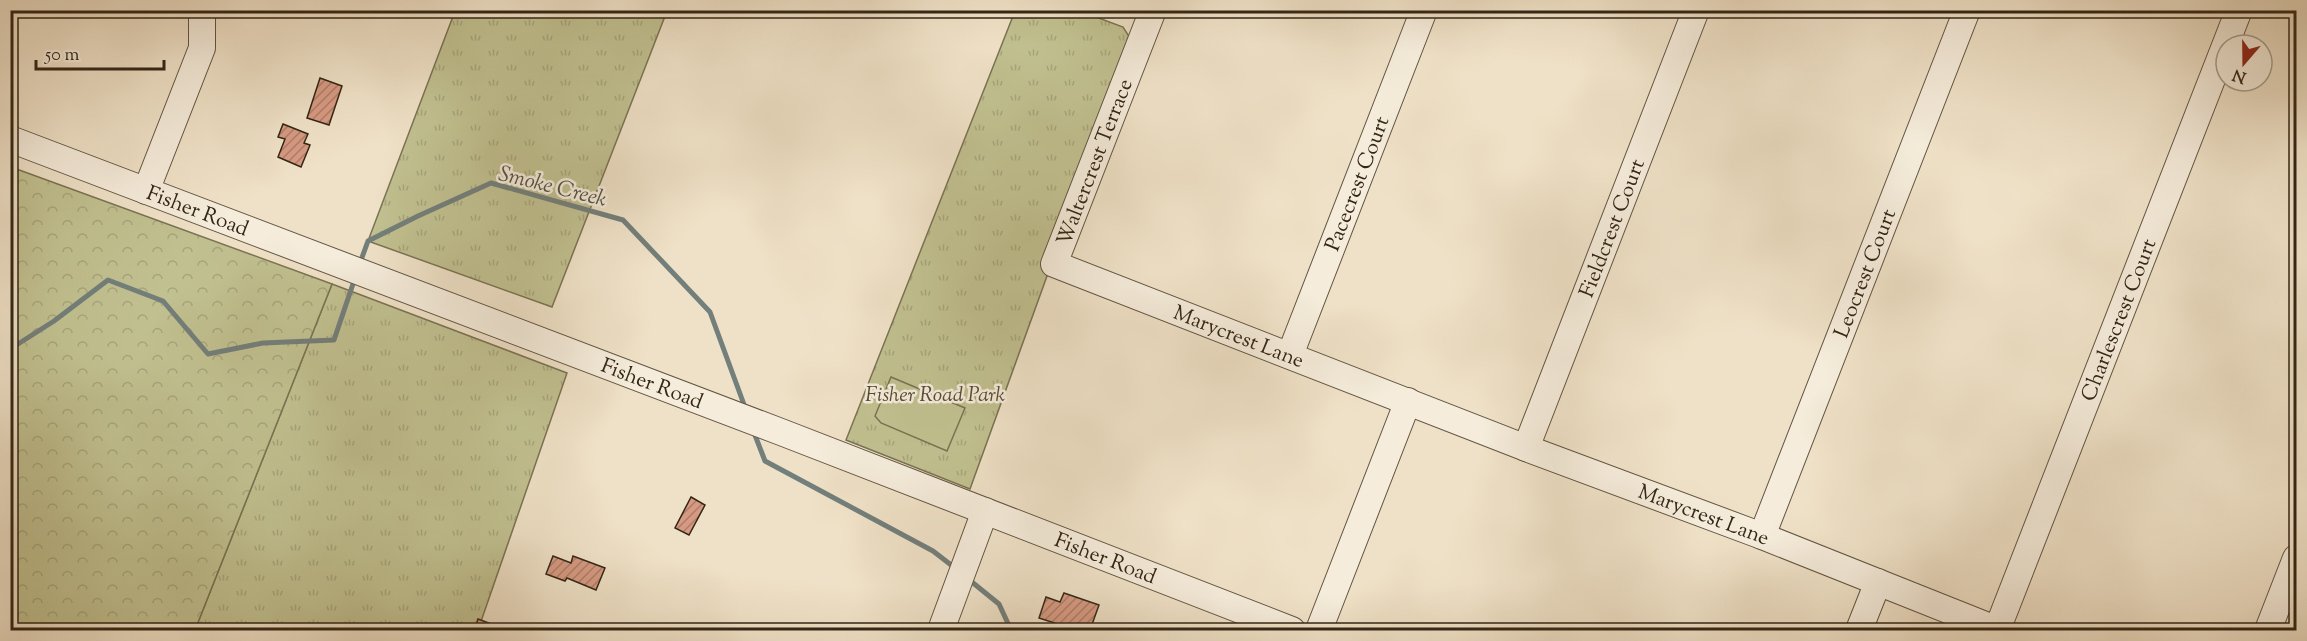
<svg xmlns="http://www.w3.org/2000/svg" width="2307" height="641" viewBox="0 0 2307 641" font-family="'Sorts Mill Goudy',serif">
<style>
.grass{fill:url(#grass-tufts);stroke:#7a7353;stroke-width:1.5}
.forest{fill:url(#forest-crowns);stroke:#7a7353;stroke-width:1.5}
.pitch{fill:#c1c090;stroke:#7a7353;stroke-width:1.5}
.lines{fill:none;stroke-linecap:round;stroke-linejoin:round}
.stream{stroke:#737f7b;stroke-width:5}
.building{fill:url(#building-hatch);stroke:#332616;stroke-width:1.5}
.minor-casing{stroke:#625542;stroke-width:28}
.minor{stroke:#f5ecdb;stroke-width:26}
.labels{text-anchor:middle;stroke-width:5;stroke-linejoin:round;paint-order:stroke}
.street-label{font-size:21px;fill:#332616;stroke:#f5ecdb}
.park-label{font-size:21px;font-style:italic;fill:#564c34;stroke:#f5ecdb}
.water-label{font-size:22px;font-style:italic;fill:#535349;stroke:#f5ecdb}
</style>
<defs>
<pattern id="grass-tufts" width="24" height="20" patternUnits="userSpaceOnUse" patternTransform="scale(1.5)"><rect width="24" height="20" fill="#c1c090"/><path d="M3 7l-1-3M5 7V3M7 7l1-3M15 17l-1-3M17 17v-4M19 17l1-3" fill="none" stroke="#a6a57b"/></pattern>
<pattern id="forest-crowns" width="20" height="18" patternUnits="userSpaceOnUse" patternTransform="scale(1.5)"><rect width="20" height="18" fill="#c1c090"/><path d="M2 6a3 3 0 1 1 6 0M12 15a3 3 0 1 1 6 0" fill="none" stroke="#a6a57b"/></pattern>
<pattern id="building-hatch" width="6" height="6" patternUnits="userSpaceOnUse" patternTransform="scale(1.5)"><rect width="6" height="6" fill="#d69a82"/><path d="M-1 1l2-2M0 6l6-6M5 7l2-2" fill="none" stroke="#ae7d69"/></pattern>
</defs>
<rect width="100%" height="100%" fill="#efe1c7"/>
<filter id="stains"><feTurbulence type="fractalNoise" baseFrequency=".00333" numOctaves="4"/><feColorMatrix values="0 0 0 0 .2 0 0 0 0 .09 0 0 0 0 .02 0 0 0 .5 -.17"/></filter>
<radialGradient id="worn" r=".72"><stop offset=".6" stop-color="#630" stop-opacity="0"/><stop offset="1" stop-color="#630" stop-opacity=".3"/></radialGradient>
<g class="grass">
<path d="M455,11H667L552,307L368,241Z"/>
<path d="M1015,11H1080L1123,27L1132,41L970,489L846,440Z"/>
<path d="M332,284L567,373L478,630H195Z"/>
</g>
<path class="forest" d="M11,167L332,284L195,630H11Z"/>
<path class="pitch" d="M891,377L965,408L947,451L881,423L875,416Z"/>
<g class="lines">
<g class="stream">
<path d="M360,263L368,241L418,216L491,183L623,220L710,312L746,410"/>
<path d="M10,342L18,344L54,321L108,280L163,301L208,354L263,343L334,340L355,278"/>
<path d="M753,430L765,461L933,551L955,568"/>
<path d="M967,578L999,604L1011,630"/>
</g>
</g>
<g class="building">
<path d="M320,78L342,86L329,125L307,118Z"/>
<path d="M283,124L308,134L304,143L310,145L301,167L278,157L285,139L278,137Z"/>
<path d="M691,497L705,505L689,535L675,528Z"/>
<path d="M553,556L571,563L573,556L605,568L596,590L567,578L565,581L546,574Z"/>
<path d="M1064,593L1099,605L1090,630H1076L1039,618L1046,597L1060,602Z"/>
<path d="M478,619L502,628L501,630H474Z"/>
</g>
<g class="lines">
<defs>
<g id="minor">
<path id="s1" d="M1153,10L1054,264L1526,448L1762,536L1998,630"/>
<path id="s2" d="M10,139L781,432L1292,630"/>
<path d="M146,191L202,48V10"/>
<path id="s3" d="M1290,355L1424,10"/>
<path id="s4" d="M1526,448L1696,10"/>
<path id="s5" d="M1762,536L1967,10"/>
<path d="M941,630L985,511"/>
<path d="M1319,630L1408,401"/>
<path d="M1859,630L1878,582"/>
<path id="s6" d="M1997,630L2239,10"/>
<path d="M2268,630L2296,558"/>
</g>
</defs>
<use href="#minor" class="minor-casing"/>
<use href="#minor" class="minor"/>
</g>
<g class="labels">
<g class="street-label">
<text transform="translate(1094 162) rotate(-69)" y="7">Waltercrest Terrace</text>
<text dy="7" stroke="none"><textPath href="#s3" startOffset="184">Pacecrest Court</textPath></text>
<text dy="7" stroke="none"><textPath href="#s2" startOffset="201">Fisher Road</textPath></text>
<text dy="7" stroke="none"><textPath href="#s4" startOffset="236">Fieldcrest Court</textPath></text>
<text dy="7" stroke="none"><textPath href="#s5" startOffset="282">Leocrest Court</textPath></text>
<text dy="7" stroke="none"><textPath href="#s6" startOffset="333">Charlescrest Court</textPath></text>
<text dy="7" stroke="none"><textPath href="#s1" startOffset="471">Marycrest Lane</textPath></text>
<text dy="7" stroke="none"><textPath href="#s2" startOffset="687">Fisher Road</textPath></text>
<text dy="7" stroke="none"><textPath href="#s1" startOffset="969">Marycrest Lane</textPath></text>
<text dy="7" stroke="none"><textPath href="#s2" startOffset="1173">Fisher Road</textPath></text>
</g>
<g class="park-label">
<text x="935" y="401">Fisher Road Park</text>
</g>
<g class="water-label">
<text transform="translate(553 185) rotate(14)" y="8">Smoke Creek</text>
</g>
</g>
<rect width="2307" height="641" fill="none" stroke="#efe1c7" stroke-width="36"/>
<rect x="12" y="12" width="2283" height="617" fill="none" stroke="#332616" stroke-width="3"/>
<rect x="18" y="18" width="2271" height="605" fill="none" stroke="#332616" stroke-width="1.5"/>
<g transform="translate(2244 63) rotate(200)"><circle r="28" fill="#f5ecdb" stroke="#a79d8c" stroke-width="1.5"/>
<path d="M0-4.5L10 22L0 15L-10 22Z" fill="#8f2418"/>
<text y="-9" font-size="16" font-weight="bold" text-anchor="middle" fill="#332616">N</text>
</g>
<path d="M36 60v9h128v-9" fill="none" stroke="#332616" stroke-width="3"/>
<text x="45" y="60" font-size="18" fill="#332616" stroke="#f5ecdb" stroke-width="4.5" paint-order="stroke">50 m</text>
<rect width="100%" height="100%" filter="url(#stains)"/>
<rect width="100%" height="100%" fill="url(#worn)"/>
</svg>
